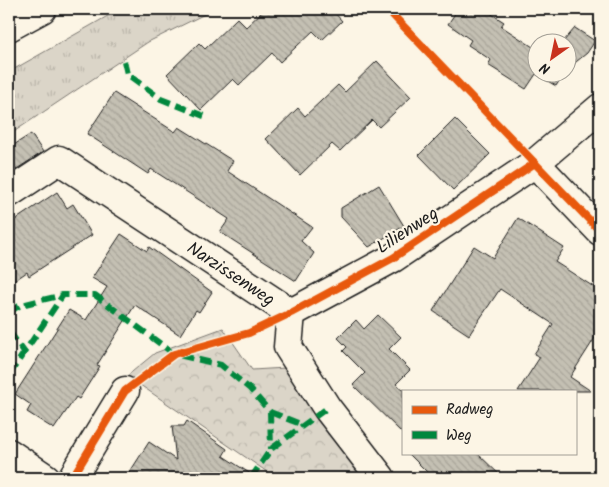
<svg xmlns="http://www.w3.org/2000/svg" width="609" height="487" viewBox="0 0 609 487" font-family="Kalam,sans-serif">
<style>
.grass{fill:url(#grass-tufts);stroke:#7c7872}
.park{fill:url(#park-crowns);stroke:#7c7872}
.building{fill:url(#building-back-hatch);stroke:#1c1c1c}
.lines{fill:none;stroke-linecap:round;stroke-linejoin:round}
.street-casing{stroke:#1c1c1c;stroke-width:31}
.secondary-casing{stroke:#1c1c1c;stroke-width:31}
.street{stroke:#fcf5e5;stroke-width:28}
.secondary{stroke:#fcf5e5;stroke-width:28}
.quiet{stroke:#00873e;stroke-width:6;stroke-dasharray:12 6;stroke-linecap:butt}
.cycleway-casing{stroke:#fcf5e5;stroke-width:11}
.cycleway{stroke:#e8590c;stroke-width:8}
.labels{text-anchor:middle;stroke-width:4.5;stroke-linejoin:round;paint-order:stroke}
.street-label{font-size:18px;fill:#1c1c1c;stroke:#fcf5e5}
</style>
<defs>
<pattern id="grass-tufts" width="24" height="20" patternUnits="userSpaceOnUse" patternTransform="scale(1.25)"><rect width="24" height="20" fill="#dbd5c8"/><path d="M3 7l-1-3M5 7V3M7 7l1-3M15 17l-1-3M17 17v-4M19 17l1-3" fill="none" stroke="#bbb6ab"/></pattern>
<pattern id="park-crowns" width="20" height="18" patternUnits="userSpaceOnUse" patternTransform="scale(1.25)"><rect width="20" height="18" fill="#dbd5c8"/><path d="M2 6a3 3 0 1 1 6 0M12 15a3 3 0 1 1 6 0" fill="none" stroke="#bbb6ab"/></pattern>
<pattern id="building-back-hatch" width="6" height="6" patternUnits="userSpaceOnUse" patternTransform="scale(1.25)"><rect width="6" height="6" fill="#c4c0b3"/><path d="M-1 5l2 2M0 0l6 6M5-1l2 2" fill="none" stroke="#a8a499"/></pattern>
</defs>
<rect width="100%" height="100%" fill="#fcf5e5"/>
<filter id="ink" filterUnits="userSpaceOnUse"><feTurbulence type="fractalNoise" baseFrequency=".02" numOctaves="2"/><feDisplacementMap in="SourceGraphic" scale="10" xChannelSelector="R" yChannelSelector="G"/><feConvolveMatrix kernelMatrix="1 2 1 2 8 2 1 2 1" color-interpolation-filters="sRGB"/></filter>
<g filter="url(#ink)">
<path class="grass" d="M120,9H215L148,42L9,135V72Z"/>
<path class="park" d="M223,328L252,370L286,368L372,478H276L127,376L155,353Z"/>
<g class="building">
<path d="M265,9H335L333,11L342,21L322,40L313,31L280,62L272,53L239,85L233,79L201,110L167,74L199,43L205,49L237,18L246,27Z"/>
<path d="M458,9H484L504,22L501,26L536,49V72H565L556,86L536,74L526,89L488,65L491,60L468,45L471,40L448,24Z"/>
<path d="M575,28L595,41L587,53L566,70V42H563Z"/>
<path d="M377,61L411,97L379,127L372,120L340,151L332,144L300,175L266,139L298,108L305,116L338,85L345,92Z"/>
<path d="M114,93L175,132L179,127L233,161L227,171L312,227L301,241L314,253L296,281L220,232L229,219L151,169L148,174L87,134Z"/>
<path d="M455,119L490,154L453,190L419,155Z"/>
<path d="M31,134L43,152L9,174V148Z"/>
<path d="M379,185L404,226L369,247L341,217V208Z"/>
<path d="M57,192L67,208L73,204L92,235L29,276L27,272L9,284V224Z"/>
<path d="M518,218L564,248L555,262L600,291V330L570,377L591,391H518L540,357L534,354L553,324L500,289L469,335L433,311L474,246L493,258Z"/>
<path d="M121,234L147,251L149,247L212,292L199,312L196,310L180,335L135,305L97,365L100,366L79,399L76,397L54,429L27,412L31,405L15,394L69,310L86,320L107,287L92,278Z"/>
<path d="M378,315L401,337L389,349L410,370L396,384L403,390V434L353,385L365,373L343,351L347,347L338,338L356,320L364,329Z"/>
<path d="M187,421L227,449L223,456L257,478H126L149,442L176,460L172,426H184Z"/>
<path d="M408,453H477L503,478H433Z"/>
</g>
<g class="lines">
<defs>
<g id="street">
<path d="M535,163L600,231"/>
<path id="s1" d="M9,193L59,160L291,313"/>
<path d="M291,313L393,258L535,163L600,108"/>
<path d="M291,313L288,347L327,408L381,478"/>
<path d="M9,453L46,478"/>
<path d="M72,478L125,391"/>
</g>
<path id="secondary" d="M9,27L42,9"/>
</defs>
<use href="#street" class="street-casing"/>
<use href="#secondary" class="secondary-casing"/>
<use href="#street" class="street"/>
<use href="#secondary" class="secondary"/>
<g class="quiet">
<path d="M124,61L127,74L161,99L209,118"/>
<path d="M9,312L21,305L63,295"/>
<path d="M9,331L25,353"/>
<path d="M9,375L63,295H95L174,354L221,365L250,389L270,412L271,449"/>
<path d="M270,412L303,425"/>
<path d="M251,478L271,449L327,408"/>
</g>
<defs>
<g id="cycleway">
<path d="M387,9L600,231"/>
<path d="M72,478L125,391L174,354L249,333L291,313L393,258L535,163"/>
</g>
</defs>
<use href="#cycleway" class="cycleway-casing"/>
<use href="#cycleway" class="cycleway"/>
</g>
</g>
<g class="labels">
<g class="street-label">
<text transform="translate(407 230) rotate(-33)" y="6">Lilienweg</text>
<text dy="6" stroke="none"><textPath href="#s1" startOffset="266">Narzissenweg</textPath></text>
</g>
</g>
<rect width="609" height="487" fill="none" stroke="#fcf5e5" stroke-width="30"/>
<rect x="15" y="15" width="579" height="457" fill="none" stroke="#1c1c1c" stroke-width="2" filter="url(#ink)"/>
<rect x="402" y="390" width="175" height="65" fill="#fcf5e5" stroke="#a29e95"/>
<rect x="412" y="406" width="25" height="8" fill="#e8590c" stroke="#a29e95"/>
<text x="446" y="414" font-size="15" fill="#1c1c1c">Radweg</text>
<rect x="412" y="431" width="25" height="8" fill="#00873e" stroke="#a29e95"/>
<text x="446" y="440" font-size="15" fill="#1c1c1c">Weg</text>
<g transform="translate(552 58) rotate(213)"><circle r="24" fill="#fcf5e5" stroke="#a29e95"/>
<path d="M0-4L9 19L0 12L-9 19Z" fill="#c8321e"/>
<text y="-8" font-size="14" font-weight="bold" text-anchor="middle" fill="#1c1c1c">N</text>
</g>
</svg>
